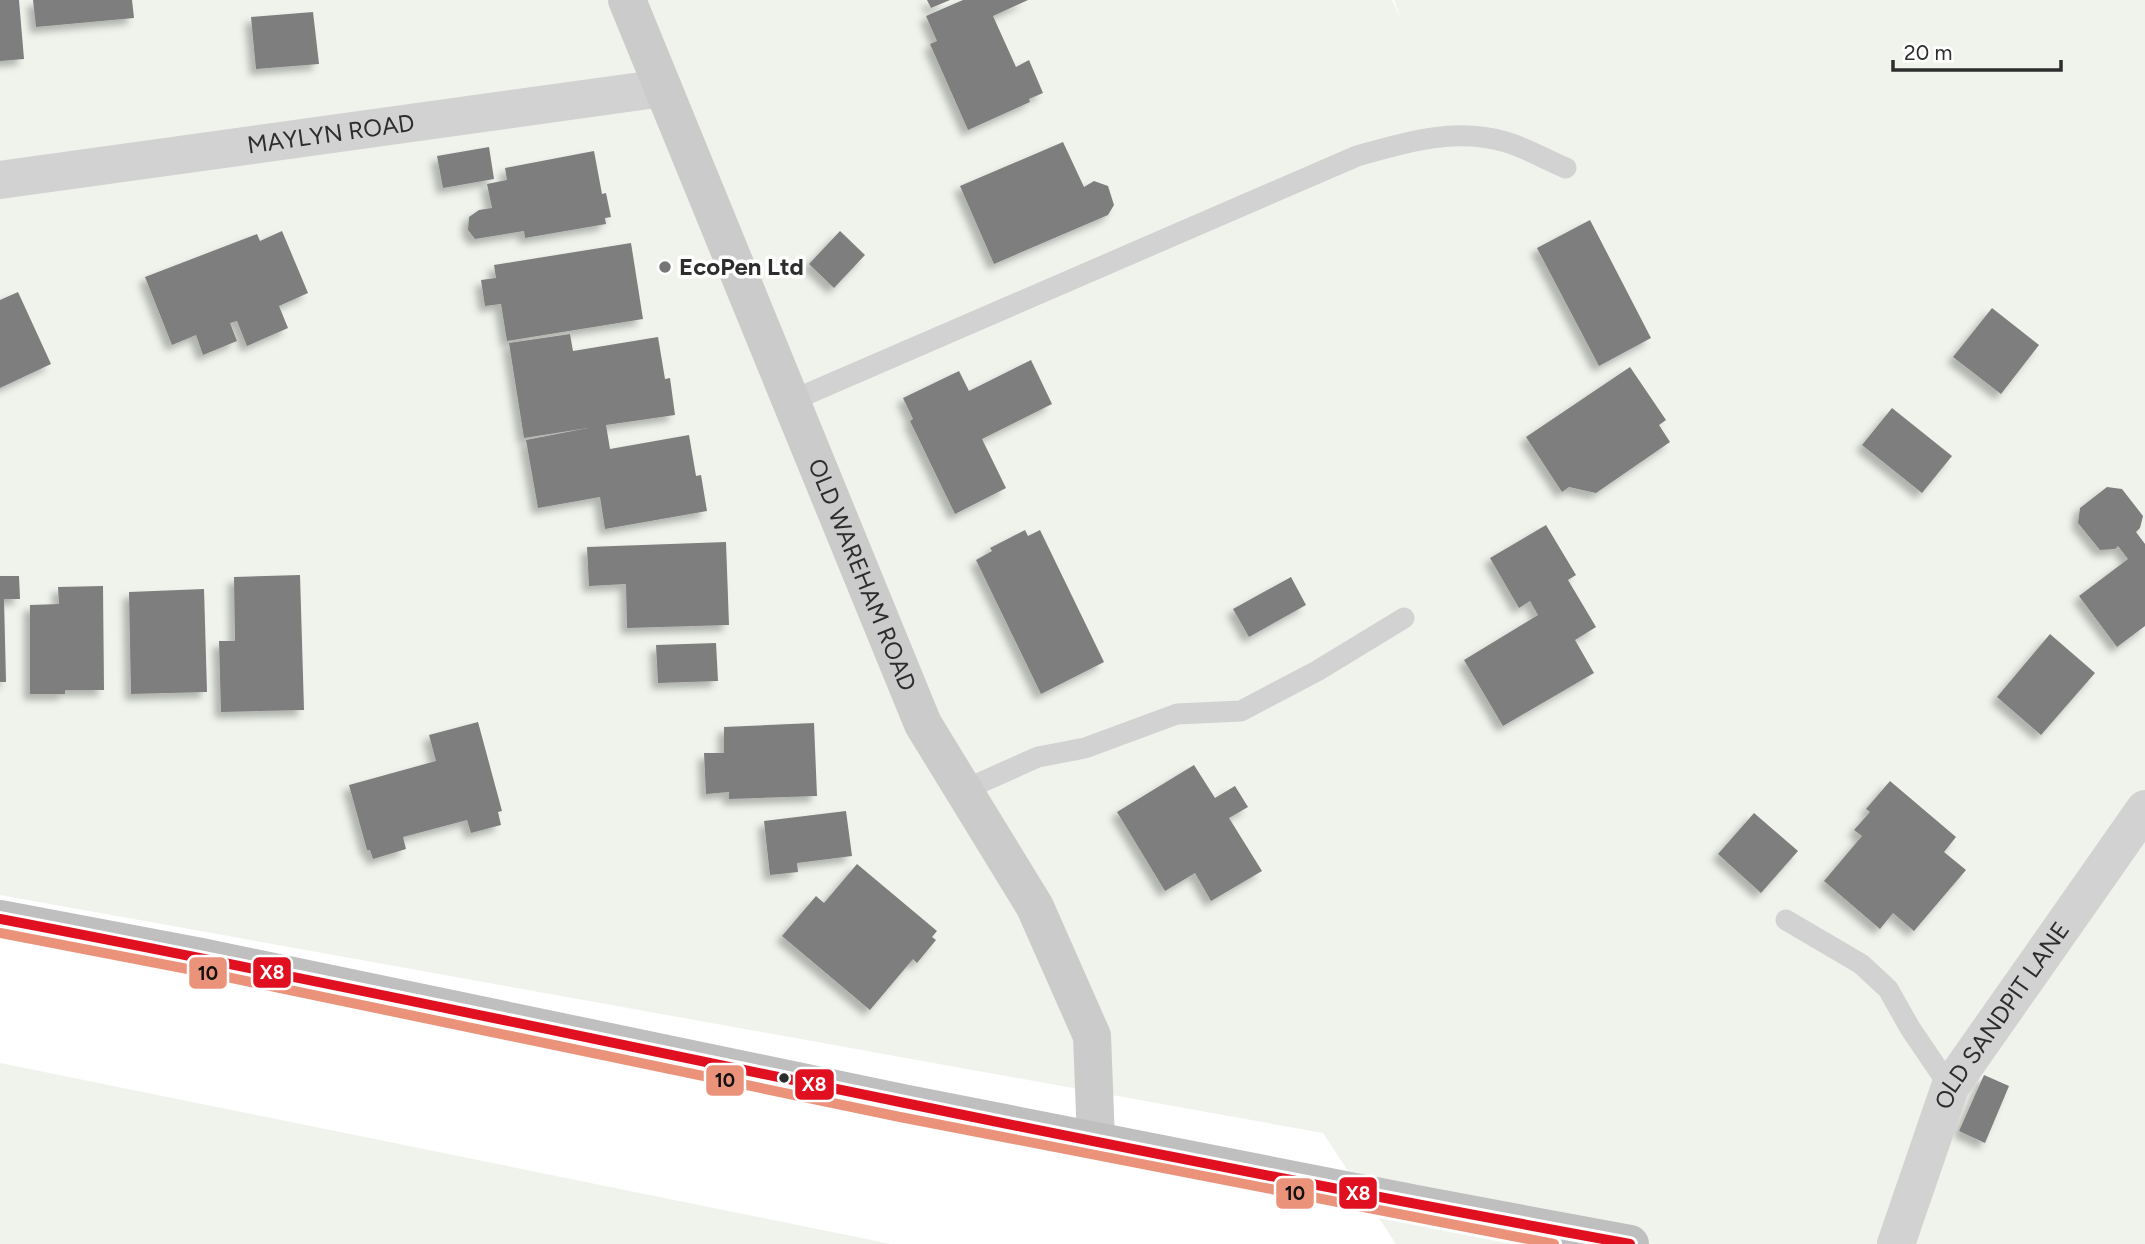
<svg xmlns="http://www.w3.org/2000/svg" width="2145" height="1244" viewBox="0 0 2145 1244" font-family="Figtree,sans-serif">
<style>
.green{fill:#eff3ec}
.building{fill:#7e7e7e;filter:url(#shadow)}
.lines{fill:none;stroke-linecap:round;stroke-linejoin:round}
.lane{stroke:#d2d2d2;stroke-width:21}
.street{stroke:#d2d2d2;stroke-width:38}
.secondary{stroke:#cbcbcb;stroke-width:38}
.highway{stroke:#bfbfbf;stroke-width:38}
.bus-1-casing{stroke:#fff;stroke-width:16}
.bus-2-casing{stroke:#fff;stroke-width:16}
.bus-1{stroke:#e01021;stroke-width:10}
.bus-2{stroke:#ea927a;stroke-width:10}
.poi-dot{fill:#767676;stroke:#fff;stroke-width:2.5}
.bus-dot{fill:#2d2d2d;stroke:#fff;stroke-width:2.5}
.labels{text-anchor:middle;stroke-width:7;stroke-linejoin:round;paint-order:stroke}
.street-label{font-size:24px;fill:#2d2d2d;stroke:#fff}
.poi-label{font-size:24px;font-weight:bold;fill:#2d2d2d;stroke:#fff;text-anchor:start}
.line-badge{stroke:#fff;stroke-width:2.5}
.badge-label{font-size:19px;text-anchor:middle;font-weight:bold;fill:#fff}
.pale-badge-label{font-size:19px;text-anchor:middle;font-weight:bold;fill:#111}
</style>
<defs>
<filter id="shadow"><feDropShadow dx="-6" dy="6" stdDeviation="3.5" flood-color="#0004"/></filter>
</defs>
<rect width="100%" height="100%" fill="#fff"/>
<g class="green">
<path d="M0,0H1392L1401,19L1394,0H2145V1244H1396L1323,1133L0,895Z"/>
<path d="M0,1063L891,1244H0Z"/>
</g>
<g class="building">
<path d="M0,0H19L24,59L0,61Z"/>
<path d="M33,0H132L134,18L36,27Z"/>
<path d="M927,0H950L931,8Z"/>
<path d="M963,0H1028L993,16L1016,67L1029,60L1043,93L1029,99L1030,102L968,130L930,44L937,41L926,16Z"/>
<path d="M313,12L319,64L256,69L251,17Z"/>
<path d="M1063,142L1084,187L1094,181L1108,186L1114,205L1108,215L994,264L960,186Z"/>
<path d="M489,147L494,179L443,188L437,156Z"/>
<path d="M594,151L602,194L606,193L611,217L605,218L606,224L525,238L524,231L475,239L468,230L469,217L479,210L492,208L487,184L507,180L505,168Z"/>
<path d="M1590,220L1651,338L1599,366L1537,248Z"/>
<path d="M282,231L308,293L279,306L288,328L247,346L237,321L230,323L237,341L203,355L196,335L172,345L145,277L257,234L260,241Z"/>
<path d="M840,231L865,255L834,288L809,264Z"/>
<path d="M631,243L643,319L507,341L501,304L485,306L481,280L496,278L494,265Z"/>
<path d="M18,292L51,364L0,388V300Z"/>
<path d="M1992,308L2039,345L2001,394L1953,357Z"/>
<path d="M570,334L573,351L658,337L665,379L670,378L675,415L606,425L610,449L689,435L696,476L701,475L707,511L605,529L600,497L538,508L526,440L588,428L524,438L509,343Z"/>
<path d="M1031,360L1052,404L982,439L1006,488L955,514L910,421L913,419L903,398L959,371L969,391Z"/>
<path d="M1630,367L1666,420L1659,425L1670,442L1596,493L1569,487L1562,492L1526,437Z"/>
<path d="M1892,408L1952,456L1922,493L1862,445Z"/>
<path d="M2107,487L2122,489L2143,516L2140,528L2136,532L2145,544V626L2117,647L2079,596L2128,559L2118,546L2115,549L2100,550L2078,523L2080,508Z"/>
<path d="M1546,525L1576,575L1568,580L1596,627L1575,640L1594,673L1503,726L1464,660L1538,615L1530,601L1519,608L1490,558Z"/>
<path d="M1025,530L1028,536L1040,530L1104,662L1041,694L976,560L992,551L990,548Z"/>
<path d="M726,542L729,625L627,628L626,584L589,586L587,547Z"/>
<path d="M300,575L304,710L221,712L219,641H235L234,577Z"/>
<path d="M0,576H19L20,599H4L6,682H0Z"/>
<path d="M1291,577L1306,605L1249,637L1233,609Z"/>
<path d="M103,586L104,690H65V694H30V605L59,604L58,587Z"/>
<path d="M204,589L207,692L131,694L129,592Z"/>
<path d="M2050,634L2095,673L2041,735L1997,697Z"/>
<path d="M716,643L718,681L658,683L656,645Z"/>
<path d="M478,722L502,811L498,812L501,825L471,833L467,820L403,837L406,849L373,859L370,850H367L349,785L436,761L429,735Z"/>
<path d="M814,723L817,796L729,799V792L706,794L704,753H724V727Z"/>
<path d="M1194,765L1215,798L1235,786L1248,807L1229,818L1262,871L1211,901L1195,873L1165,891L1117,812Z"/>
<path d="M1890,781L1956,837L1944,852L1966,870L1914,931L1893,913L1880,929L1824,881L1862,836L1854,830L1870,812L1866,809Z"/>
<path d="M846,811L852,856L797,863L798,872L770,875L764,821Z"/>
<path d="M1754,813L1798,851L1761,893L1718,854Z"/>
<path d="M857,864L937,931L932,937L936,940L917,963L913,959L870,1010L782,936L816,896L824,903Z"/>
<path d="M1984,1075L2009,1086L1985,1143L1959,1131Z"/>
</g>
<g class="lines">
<g class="lane">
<path d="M791,401L1357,156C1406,142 1455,127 1506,142C1526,148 1547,160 1566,168"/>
<path d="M964,790L1038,757L1085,748L1177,714L1241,711L1317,671L1404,618"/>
<path d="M1786,920L1861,964L1888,989L1910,1028L1950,1087"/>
</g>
<g class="street">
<path id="s1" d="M0,180L663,88"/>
<path id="s2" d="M1896,1244L1950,1087L2145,809"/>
</g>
<path class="secondary" id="s3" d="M627,0L923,724L1035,907L1092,1036L1096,1140"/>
<path class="highway" d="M0,919L201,957L903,1103L1421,1205L1630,1244"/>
<defs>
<path id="bus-1" d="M0,919C301,976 600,1041 900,1102C1143,1152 1386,1199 1630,1244"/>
<path id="bus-2" d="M0,933L198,971L900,1117L1554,1244"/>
</defs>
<use href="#bus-1" class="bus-1-casing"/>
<use href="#bus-2" class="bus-2-casing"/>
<use href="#bus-1" class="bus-1"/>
<use href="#bus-2" class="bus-2"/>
</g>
<circle class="poi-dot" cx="665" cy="267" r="7"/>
<circle class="bus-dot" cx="784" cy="1078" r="6"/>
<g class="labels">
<g class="street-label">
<text dy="8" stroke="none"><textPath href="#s1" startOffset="334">MAYLYN ROAD</textPath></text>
<text dy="8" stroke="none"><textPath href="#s3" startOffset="621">OLD WAREHAM ROAD</textPath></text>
<text dy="8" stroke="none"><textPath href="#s2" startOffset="254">OLD SANDPIT LANE</textPath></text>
</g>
<g class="poi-label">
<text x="679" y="275">EcoPen Ltd</text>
</g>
</g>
<g class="line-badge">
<rect x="252" y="956" width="40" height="33" rx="7" fill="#e01021"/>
<rect x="188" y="956" width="40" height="34" rx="7" fill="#ea927a"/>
<rect x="705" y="1064" width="40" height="33" rx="7" fill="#ea927a"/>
<rect x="794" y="1068" width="41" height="33" rx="7" fill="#e01021"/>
<rect x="1338" y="1176" width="40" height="34" rx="7" fill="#e01021"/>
<rect x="1275" y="1177" width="40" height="33" rx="7" fill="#ea927a"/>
</g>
<g class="badge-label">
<text x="272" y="979">X8</text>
<text x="814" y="1091">X8</text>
<text x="1358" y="1200">X8</text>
</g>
<g class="pale-badge-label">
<text x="208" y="980">10</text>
<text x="725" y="1087">10</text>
<text x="1295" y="1200">10</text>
</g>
<path d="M1893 60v10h168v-10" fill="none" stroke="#2d2d2d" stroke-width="3.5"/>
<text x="1904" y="60" font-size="21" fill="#2d2d2d" stroke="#ffffff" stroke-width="5" paint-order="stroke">20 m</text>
</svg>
